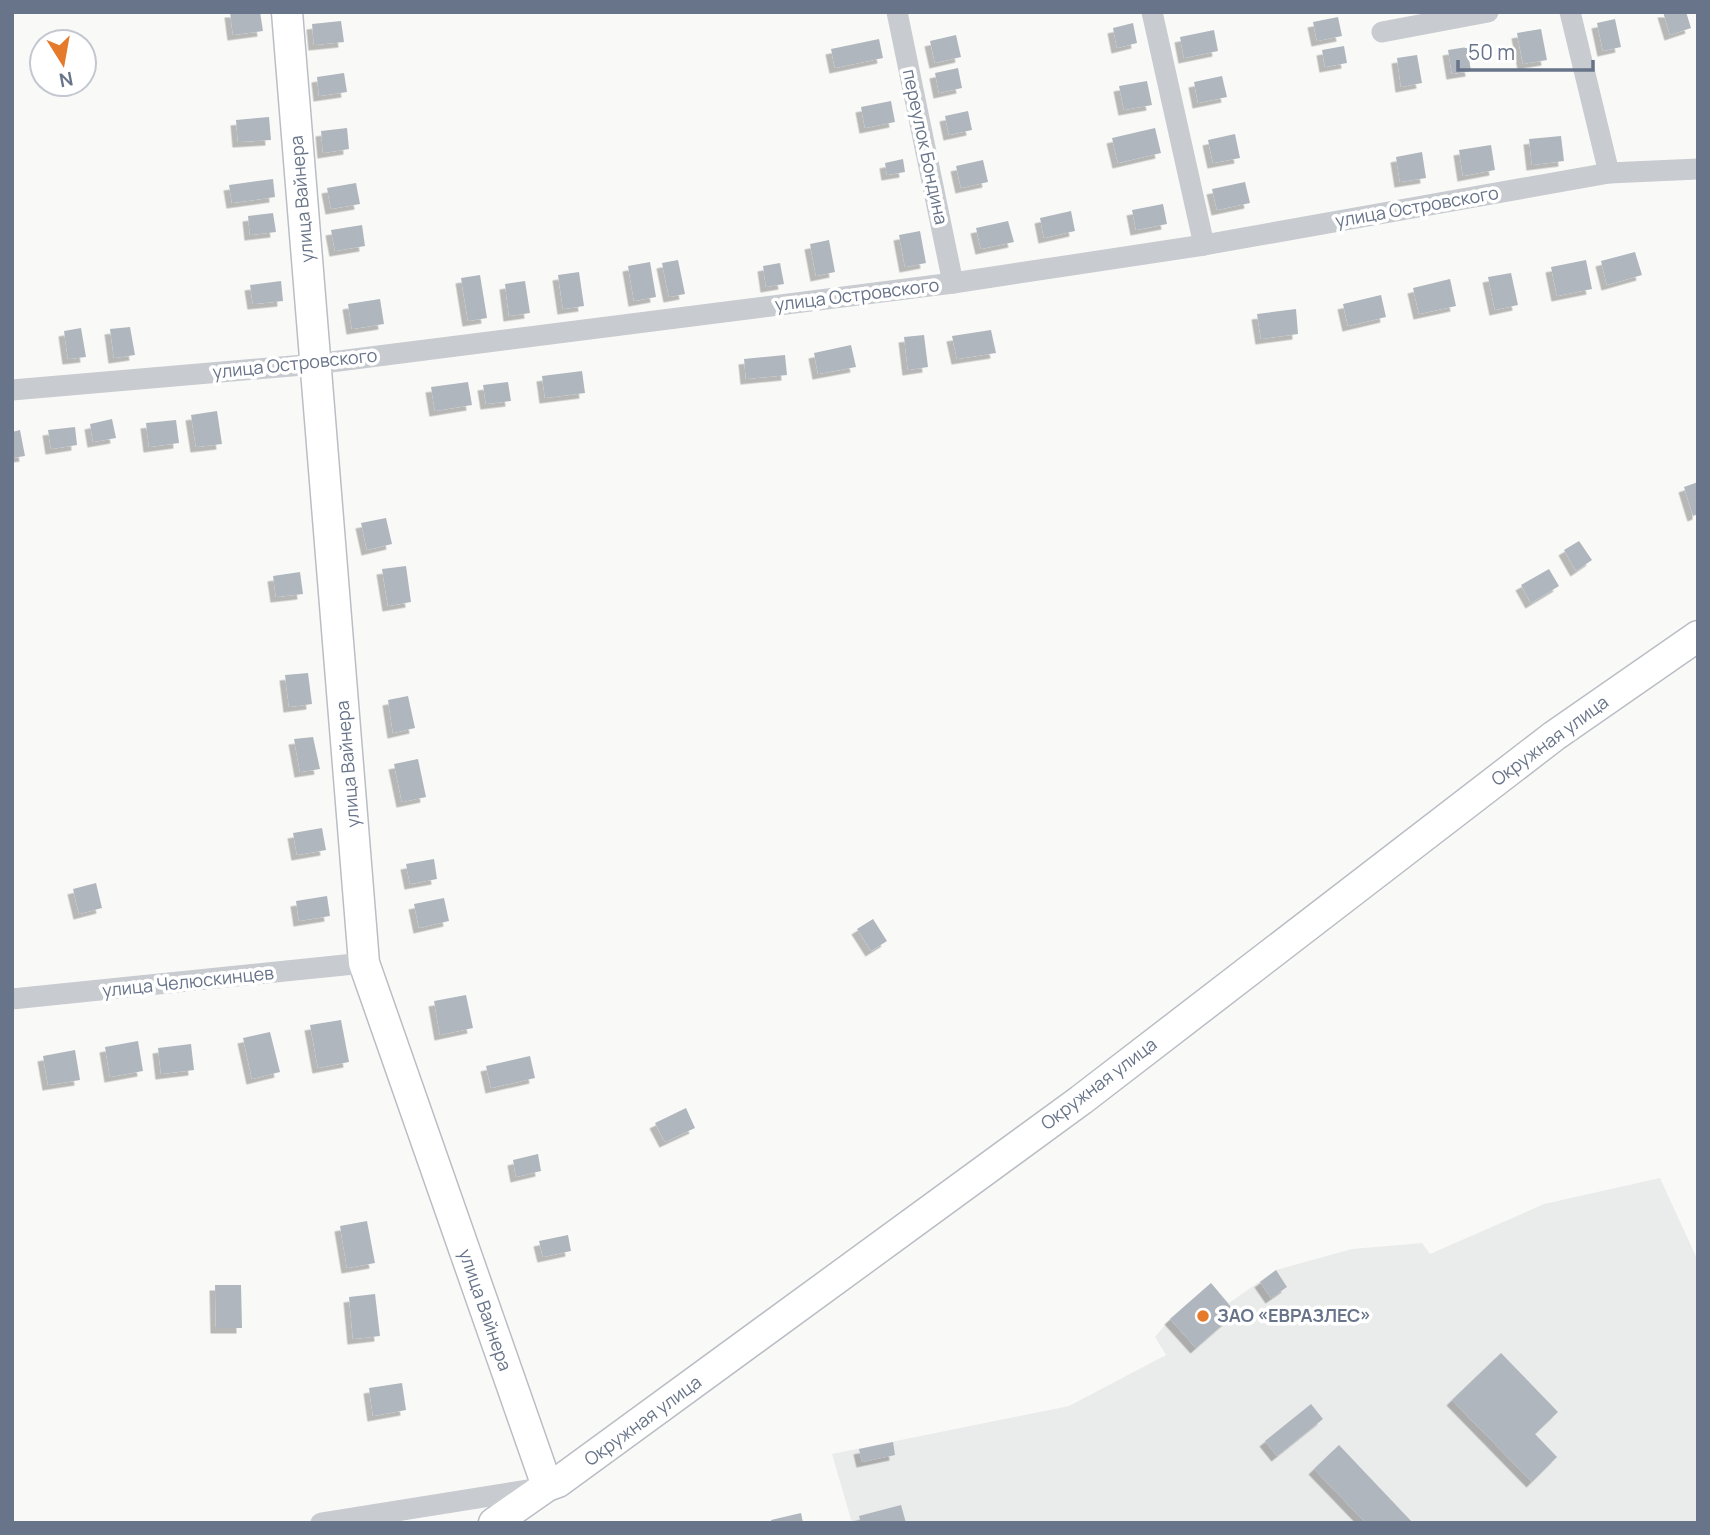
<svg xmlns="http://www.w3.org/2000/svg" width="1710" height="1535" viewBox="0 0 1710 1535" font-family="Manrope,sans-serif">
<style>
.built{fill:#eaebeb}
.building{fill:#b0b6be;filter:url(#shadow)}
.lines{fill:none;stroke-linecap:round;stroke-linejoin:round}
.secondary-casing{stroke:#babec4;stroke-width:33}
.street{stroke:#c8cbcf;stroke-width:21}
.secondary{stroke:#fff;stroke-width:30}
.poi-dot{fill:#e67a2b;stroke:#fff;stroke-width:2.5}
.labels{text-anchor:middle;stroke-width:7;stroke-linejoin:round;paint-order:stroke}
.street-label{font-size:18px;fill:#687489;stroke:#fff}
.poi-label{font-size:18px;font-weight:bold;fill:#687489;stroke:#fff;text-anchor:start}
</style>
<defs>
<filter id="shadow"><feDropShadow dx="-5.5" dy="5.5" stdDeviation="0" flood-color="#0004"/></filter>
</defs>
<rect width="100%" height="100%" fill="#f9faf8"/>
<path class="built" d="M1660,1178L1698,1261V1523H852L832,1454L1069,1406L1166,1355L1155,1337L1170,1319L1211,1283L1229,1303L1276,1270L1352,1249L1422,1243L1430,1254L1544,1204Z"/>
<g class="building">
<path d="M230,12H260L263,31L233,35Z"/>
<path d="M1663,12H1686L1691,28L1670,35Z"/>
<path d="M1338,17L1342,36L1317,41L1313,22Z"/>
<path d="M1615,19L1621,47L1603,51L1597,23Z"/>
<path d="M341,21L344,42L314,45L312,24Z"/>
<path d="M1133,23L1137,43L1117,48L1113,28Z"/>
<path d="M1541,29L1547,60L1523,64L1517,33Z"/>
<path d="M1214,30L1218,51L1184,58L1180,37Z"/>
<path d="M956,35L961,57L935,63L930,41Z"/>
<path d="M879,39L883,58L835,68L831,49Z"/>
<path d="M1344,46L1347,63L1325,67L1322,50Z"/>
<path d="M1467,47L1471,71L1452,74L1448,50Z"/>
<path d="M1417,55L1422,83L1401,87L1397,58Z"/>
<path d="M958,68L962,88L939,93L935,73Z"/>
<path d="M344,73L347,92L319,96L317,77Z"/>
<path d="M1222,76L1227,97L1198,103L1194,82Z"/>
<path d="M1147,81L1152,105L1124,110L1119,86Z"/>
<path d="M891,101L895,122L865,128L861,107Z"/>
<path d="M968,111L972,130L949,135L945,116Z"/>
<path d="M269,117L271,140L238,142L236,120Z"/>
<path d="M347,128L349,149L323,153L321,131Z"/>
<path d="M1155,128L1161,153L1118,163L1112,138Z"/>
<path d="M1235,134L1240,158L1213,163L1208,140Z"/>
<path d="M1561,136L1564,161L1532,165L1529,139Z"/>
<path d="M1491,145L1495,170L1463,176L1459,150Z"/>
<path d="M1422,152L1426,178L1400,182L1396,157Z"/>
<path d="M903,159L905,172L887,175L885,163Z"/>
<path d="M983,160L988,182L961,188L956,166Z"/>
<path d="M273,179L275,197L232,203L229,185Z"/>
<path d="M1245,182L1250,203L1217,210L1212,189Z"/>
<path d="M356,183L360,204L331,209L327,188Z"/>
<path d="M1163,204L1167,224L1136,230L1132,210Z"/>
<path d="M1071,211L1075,231L1044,238L1040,218Z"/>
<path d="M273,213L276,232L250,235L248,216Z"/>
<path d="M1008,221L1014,242L981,249L976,228Z"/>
<path d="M362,225L365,246L335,251L331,230Z"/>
<path d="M920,231L926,263L905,267L899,235Z"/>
<path d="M829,240L835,272L816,276L810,244Z"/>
<path d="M1635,252L1642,275L1607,285L1601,261Z"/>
<path d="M678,260L685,294L669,297L662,263Z"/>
<path d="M1586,260L1592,289L1557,296L1551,267Z"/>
<path d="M650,262L656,297L634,301L628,266Z"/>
<path d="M780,263L784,284L766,287L763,266Z"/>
<path d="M579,272L584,306L563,309L558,275Z"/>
<path d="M1511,273L1518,305L1495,310L1488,277Z"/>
<path d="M480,275L487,318L468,321L461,278Z"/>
<path d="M1450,279L1456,306L1419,314L1413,288Z"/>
<path d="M281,281L283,301L253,304L250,285Z"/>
<path d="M525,281L530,313L509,316L505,284Z"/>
<path d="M1381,295L1386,317L1348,326L1343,304Z"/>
<path d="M380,299L384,324L352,329L348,304Z"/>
<path d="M1296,309L1298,334L1261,339L1257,314Z"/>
<path d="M130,327L135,355L114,358L110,329Z"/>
<path d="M81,328L86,357L68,359L64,331Z"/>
<path d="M991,330L996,353L957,359L952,336Z"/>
<path d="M924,335L928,367L908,370L904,337Z"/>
<path d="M851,345L856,367L818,374L814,353Z"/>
<path d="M785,355L787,375L746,379L744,359Z"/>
<path d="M582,371L585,393L545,398L542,376Z"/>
<path d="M468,382L472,405L435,411L431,387Z"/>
<path d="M508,382L511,401L486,404L483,385Z"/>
<path d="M217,411L222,444L196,447L191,415Z"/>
<path d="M112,419L116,438L93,442L90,424Z"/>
<path d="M176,420L179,443L149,447L146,423Z"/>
<path d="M75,427L77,445L51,449L48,430Z"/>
<path d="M20,430L25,456L12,458V432Z"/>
<path d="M1698,482V514L1693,516L1684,487Z"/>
<path d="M386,518L392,544L367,550L361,523Z"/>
<path d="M1579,541L1592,560L1576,571L1564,550Z"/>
<path d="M406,566L411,602L388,606L382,569Z"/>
<path d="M1549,569L1559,586L1531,603L1521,585Z"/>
<path d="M300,572L303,594L276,597L273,576Z"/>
<path d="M308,673L312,704L289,707L285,675Z"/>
<path d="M408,696L415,728L393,733L388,700Z"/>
<path d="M313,737L320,769L300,772L294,739Z"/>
<path d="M418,759L426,797L402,802L394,764Z"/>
<path d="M322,828L326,850L297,855L293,833Z"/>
<path d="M434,859L437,879L410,884L406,864Z"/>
<path d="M96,883L102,908L79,914L73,889Z"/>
<path d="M327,896L330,916L299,921L296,901Z"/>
<path d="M444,898L449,921L419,928L414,904Z"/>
<path d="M873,919L887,941L871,951L857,929Z"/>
<path d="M466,995L473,1028L440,1035L434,1001Z"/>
<path d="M341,1020L349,1062L318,1068L310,1025Z"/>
<path d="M270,1032L280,1072L252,1079L243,1038Z"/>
<path d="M138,1041L143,1071L110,1077L105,1047Z"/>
<path d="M191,1044L194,1070L161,1074L158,1048Z"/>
<path d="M75,1050L80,1080L48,1085L43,1056Z"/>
<path d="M530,1056L535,1078L491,1088L486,1066Z"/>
<path d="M686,1108L695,1128L665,1142L655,1123Z"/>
<path d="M538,1154L541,1171L516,1177L513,1160Z"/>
<path d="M367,1221L375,1263L347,1268L340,1226Z"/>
<path d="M568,1235L571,1251L543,1257L539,1241Z"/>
<path d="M1276,1270L1287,1287L1271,1298L1260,1282Z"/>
<path d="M1211,1283L1236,1313L1196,1348L1170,1319Z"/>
<path d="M215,1285H241L242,1328H216Z"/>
<path d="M375,1294L380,1336L353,1339L349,1297Z"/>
<path d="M1501,1353L1558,1412L1535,1434L1557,1457L1532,1482L1452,1400Z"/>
<path d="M402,1383L406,1410L373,1416L369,1388Z"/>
<path d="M1311,1404L1323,1419L1277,1456L1265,1441Z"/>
<path d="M893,1442L895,1455L862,1462L859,1449Z"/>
<path d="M1339,1445L1394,1503L1413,1523H1366L1314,1469Z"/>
<path d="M901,1505L906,1523H861L859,1516Z"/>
<path d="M801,1513L803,1523H772L771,1520Z"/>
</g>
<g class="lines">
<defs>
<g id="secondary">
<path d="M287,12L364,963L547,1486"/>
<path d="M494,1523L547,1486L558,1482L1081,1100L1554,736L1698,636"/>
</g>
</defs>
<use href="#secondary" class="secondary-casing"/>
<g class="street">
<path d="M897,12L953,283"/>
<path d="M1152,12L1204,245"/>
<path d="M1570,12L1609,173"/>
<path d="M1382,32L1488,12"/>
<path d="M12,390L315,364L953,283L1204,245L1609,173L1698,169"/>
<path d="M12,999L364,963"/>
<path d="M321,1523L540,1488"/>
</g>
<use href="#secondary" class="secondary"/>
</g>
<circle class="poi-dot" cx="1203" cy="1316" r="7"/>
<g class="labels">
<g class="street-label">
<text transform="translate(925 147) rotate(78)" y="6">переулок Бондина</text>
<text transform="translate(302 199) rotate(-95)" y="6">улица Вайнера</text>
<text transform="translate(1417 207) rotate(-10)" y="6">улица Островского</text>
<text transform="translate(857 295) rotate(-7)" y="6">улица Островского</text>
<text transform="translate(295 364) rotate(-6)" y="6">улица Островского</text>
<text transform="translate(1550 741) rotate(-36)" y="6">Окружная улица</text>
<text transform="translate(348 764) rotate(-95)" y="6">улица Вайнера</text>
<text transform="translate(188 982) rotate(-6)" y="6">улица Челюскинцев</text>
<text transform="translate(1099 1084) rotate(-37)" y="6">Окружная улица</text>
<text transform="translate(485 1310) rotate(71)" y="6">улица Вайнера</text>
<text transform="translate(643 1421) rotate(-36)" y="6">Окружная улица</text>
</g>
<g class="poi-label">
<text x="1217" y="1322">ЗАО «ЕВРАЗЛЕС»</text>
</g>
</g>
<rect width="1710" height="1535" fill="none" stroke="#687489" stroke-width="28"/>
<g transform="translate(63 63) rotate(169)"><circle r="33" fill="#ffffff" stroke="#c3c7d0" stroke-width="2"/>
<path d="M0-5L12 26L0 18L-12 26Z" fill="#e67a2b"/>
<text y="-10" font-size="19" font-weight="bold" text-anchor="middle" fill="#687489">N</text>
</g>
<path d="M1458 60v10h135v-10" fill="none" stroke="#687489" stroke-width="3.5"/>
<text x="1468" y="60" font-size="21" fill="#687489" stroke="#ffffff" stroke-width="5" paint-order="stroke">50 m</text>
</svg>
